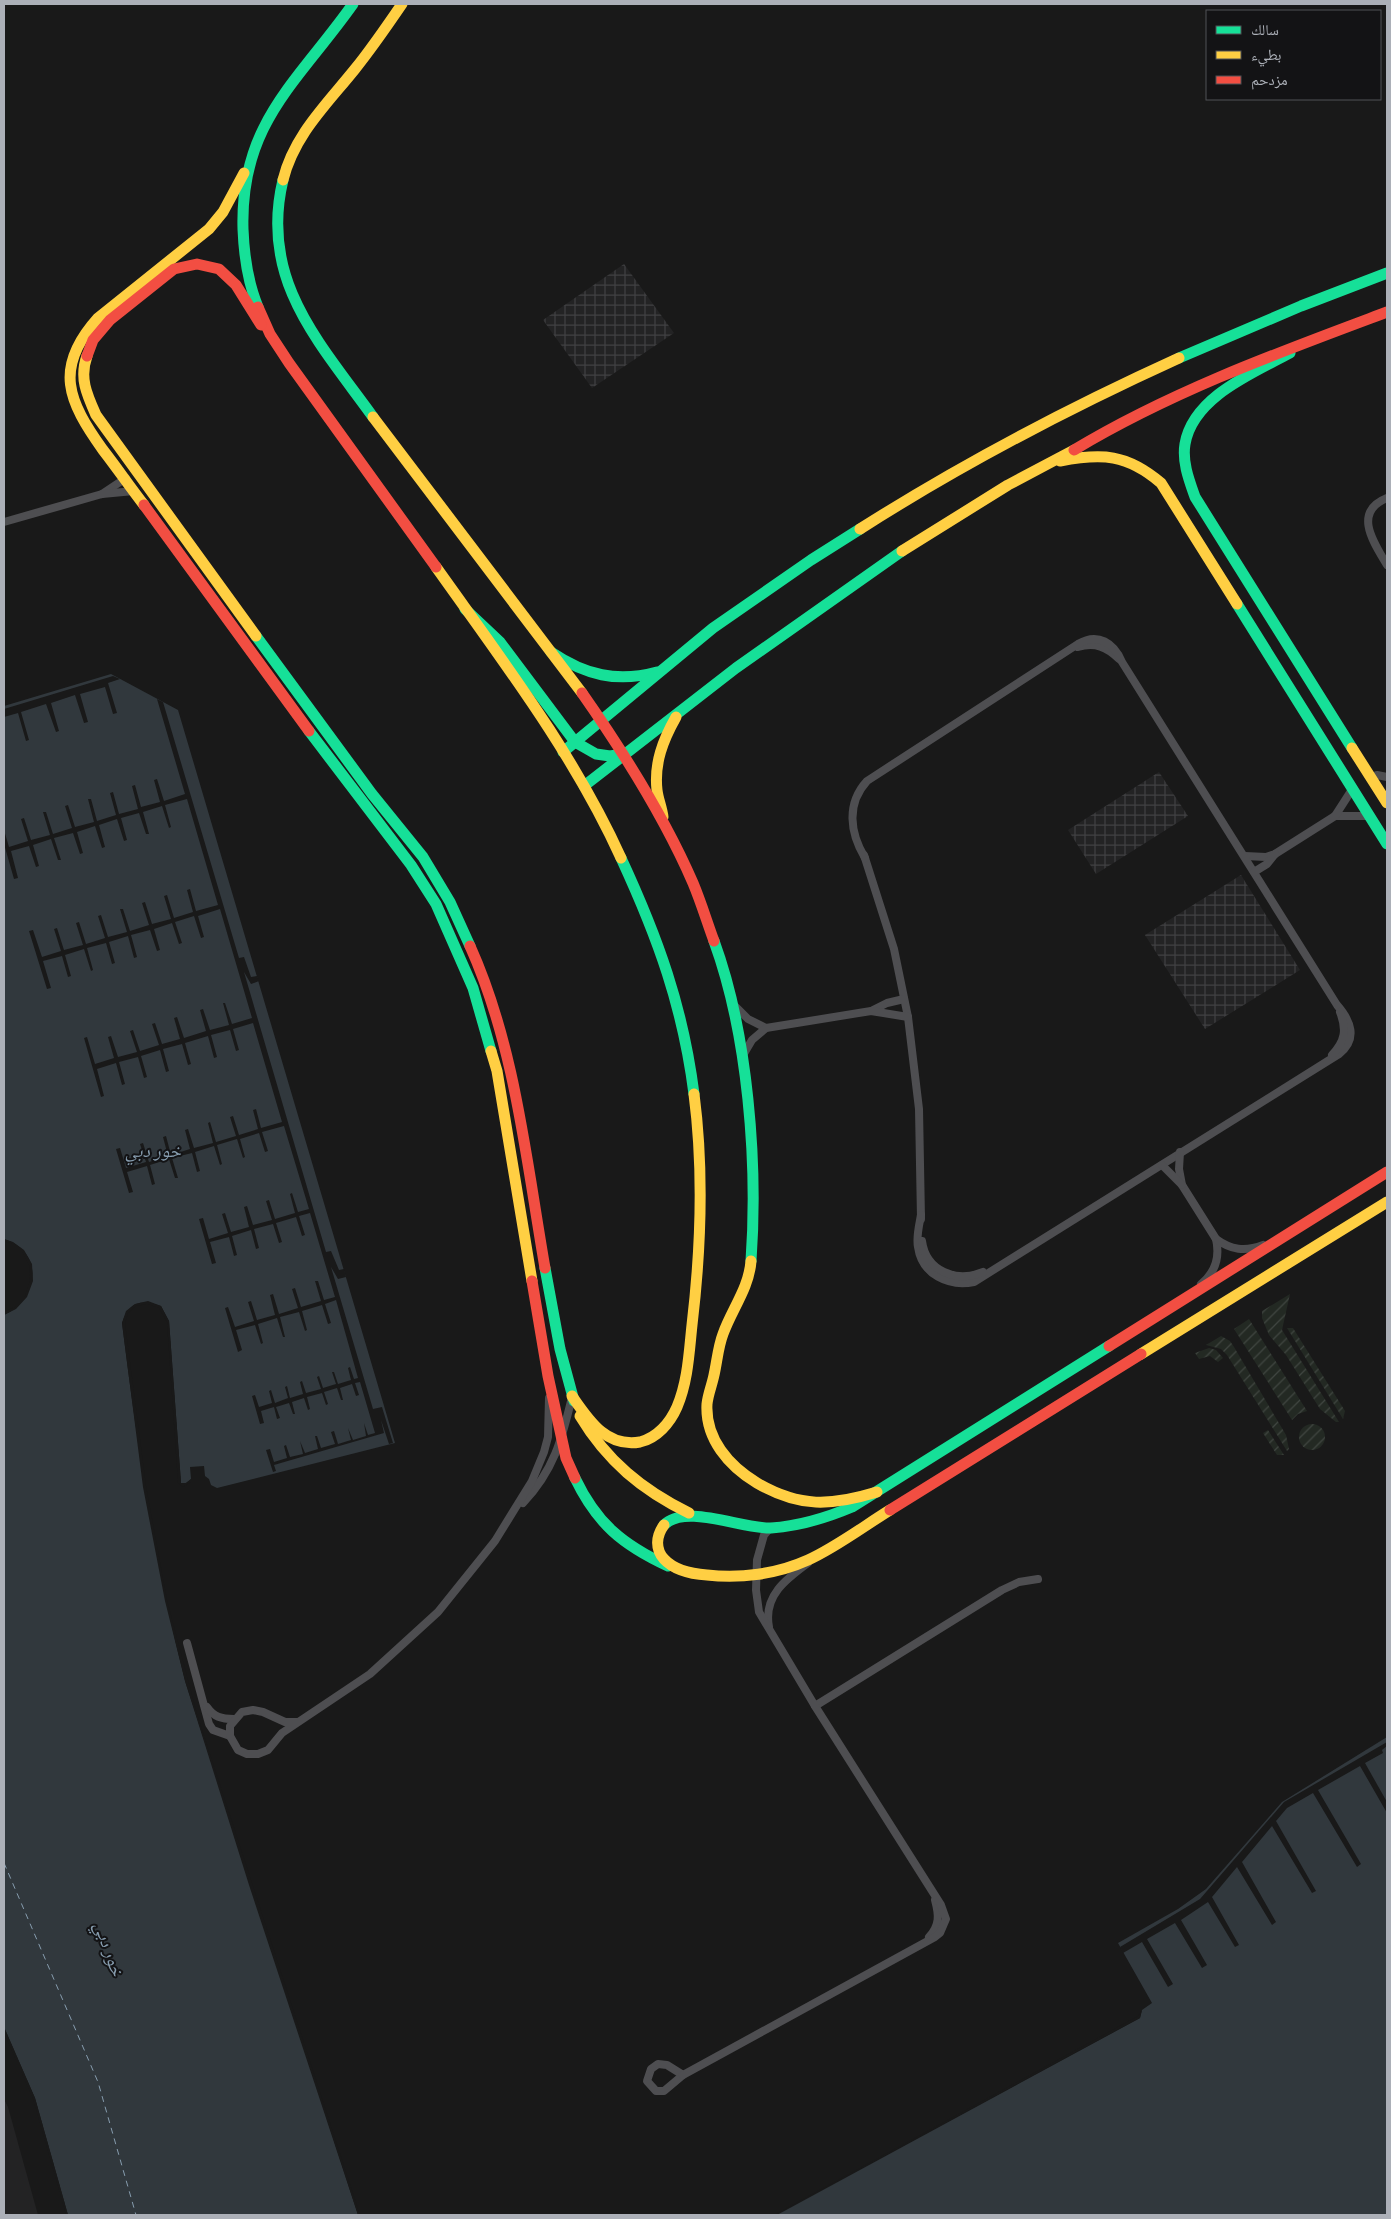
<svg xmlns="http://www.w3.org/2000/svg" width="1391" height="2219" viewBox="0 0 1391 2219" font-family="'IBM Plex Sans','Noto Naskh Arabic',sans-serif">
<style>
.built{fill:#232324}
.industrial{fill:url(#industrial-grid)}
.garden{fill:url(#garden-furrows)}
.water{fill:#31383d}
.pier{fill:#191919}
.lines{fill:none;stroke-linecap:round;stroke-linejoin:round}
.ferry{stroke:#879daf;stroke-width:1;stroke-dasharray:6 5;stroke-linecap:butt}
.street{stroke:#4e4e51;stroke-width:8}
.fast{stroke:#16e098;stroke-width:11}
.slow{stroke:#ffcf43;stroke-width:11}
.jam{stroke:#f24e42;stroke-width:11}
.labels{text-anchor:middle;stroke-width:4;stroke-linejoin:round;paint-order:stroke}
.water-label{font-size:18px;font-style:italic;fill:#879daf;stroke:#131315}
</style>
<defs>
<pattern id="industrial-grid" width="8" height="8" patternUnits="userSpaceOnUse" patternTransform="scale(1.25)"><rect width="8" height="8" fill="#232324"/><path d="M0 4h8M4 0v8" fill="none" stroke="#404042"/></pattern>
<pattern id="garden-furrows" width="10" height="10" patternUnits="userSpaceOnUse" patternTransform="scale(1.25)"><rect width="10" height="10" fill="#232923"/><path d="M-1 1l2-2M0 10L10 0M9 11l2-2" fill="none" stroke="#404641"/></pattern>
</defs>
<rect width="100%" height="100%" fill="#191919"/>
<path class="built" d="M4,2099L8,2107L38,2215H4Z"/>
<g class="industrial">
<path d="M624,264L674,333L592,388L543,320Z"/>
<path d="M1159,772L1188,816L1096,874L1068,830Z"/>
<path d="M1241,875L1300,970L1205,1029L1145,935Z"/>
</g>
<g class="garden">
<path d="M1290,1294L1282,1330L1339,1422H1336L1320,1409L1286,1355L1269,1335L1262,1318V1311Z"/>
<path d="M1249,1319L1307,1411L1298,1414L1292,1420L1234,1329Z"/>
<path d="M1287,1328H1293L1345,1411L1343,1419Z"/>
<path d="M1221,1336L1230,1341L1234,1347L1286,1435L1289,1449L1287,1451L1227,1355L1221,1349L1206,1345Z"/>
<path d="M1209,1348L1216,1350L1223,1358L1218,1362L1210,1356L1199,1359L1195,1353Z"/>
<circle cx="1312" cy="1437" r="13"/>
<path d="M1268,1430L1284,1455H1277L1263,1433Z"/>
</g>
<g class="water">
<path d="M111,674L178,710L395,1443L217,1488L211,1485L209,1479L205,1476L204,1466L190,1467L191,1479L183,1485L181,1483L169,1321L161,1306C141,1299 129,1301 122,1323C137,1445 155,1562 185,1681L358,2215H68L35,2098L4,2027V1315C39,1299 45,1252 4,1239V706Z"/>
<path d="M1387,1737V2215H777L1140,2018L1142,2010L1152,2003L1118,1943L1178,1909L1206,1889L1282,1802Z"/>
</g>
<g class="pier">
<path d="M113,676L120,679L108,683L117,713L113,714L105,687L80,694L88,722L84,723L75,695L51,703L59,731L56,732L46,704L21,712L29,740L26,741L18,713L4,717V709Z"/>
<path d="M157,699L163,702L239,958L244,957L251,977L257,976L259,981L251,984L244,972L326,1252L331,1251L339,1270L344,1269L346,1277L338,1279L331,1267L373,1409L382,1407L393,1443L389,1444L381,1420L384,1433L274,1465L276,1471L273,1472L266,1450L270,1449L274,1462L287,1458L284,1446L286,1445L290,1457L303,1454L300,1441L305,1453L318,1449L315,1436H317L321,1448L335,1444L331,1432L334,1431L338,1444L351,1440L348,1428L353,1440L366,1436L364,1423L368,1435L375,1433L360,1382L355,1383L359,1395L356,1396L352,1384L340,1388L343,1400H341L337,1388L324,1392L328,1404L326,1405L322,1393L307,1397L310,1409L308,1410L304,1398L292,1402L295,1414H293L289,1403L276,1407L280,1418L277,1419L274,1407L261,1411L264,1423L260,1424L252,1396L255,1395L259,1407L272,1403L269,1391L271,1390L275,1403L288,1398L285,1387L287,1386L290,1398L303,1394L300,1382L302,1381L306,1393L321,1389L317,1377L319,1376L323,1388L336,1384L332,1372H334L338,1384L351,1380L348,1368L350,1367L354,1379L358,1378L336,1300L325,1304L331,1323L328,1324L322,1305L302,1311L307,1330L305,1331L299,1312L280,1317L285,1337H283L277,1318L258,1324L263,1343L261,1344L255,1325L236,1330L242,1350L238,1352L225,1308L228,1307L235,1327L254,1321L248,1302L251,1301L257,1320L275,1315L270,1295L273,1294L279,1314L298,1308L292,1289L295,1288L301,1307L321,1301L315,1281H318L324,1300L335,1297L310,1213L299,1216L305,1235L302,1236L296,1217L276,1223L282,1242L279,1243L273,1224L254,1229L259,1248L256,1249L251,1230L232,1236L237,1255L234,1256L229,1237L210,1242L216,1263L212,1264L199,1219L203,1218L209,1239L228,1233L222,1214L225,1213L231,1232L249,1227L244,1207L247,1206L253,1225L272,1220L266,1201L269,1200L275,1219L295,1213L290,1194L292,1193L298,1212L309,1209L284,1126L262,1132L268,1151L265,1152L259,1133L240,1139L245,1157L243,1158L237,1139L217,1145L222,1164L220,1165L214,1146L195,1152L200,1171L197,1172L192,1153L172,1158L178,1178H175L169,1159L150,1165L155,1184L152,1185L147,1166L127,1172L133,1192L129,1193L116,1149L120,1148L126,1168L146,1162L140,1144L143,1143L149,1162L168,1156L163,1137L166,1136L171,1155L190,1149L185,1130L188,1129L194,1148L213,1143L208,1123L210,1122L216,1142L236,1136L230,1117L233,1116L239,1135L258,1129L253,1110L256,1109L261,1128L282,1122L253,1023L233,1029L239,1050L236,1051L230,1030L211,1035L217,1057L214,1058L208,1036L185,1043L191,1064L188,1065L182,1044L163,1049L169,1071L166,1072L160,1050L141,1056L147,1077L144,1078L138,1057L119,1062L125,1084L122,1085L116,1063L97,1069L104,1096L101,1097L84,1038L87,1037L95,1064L114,1058L108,1037L111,1036L118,1057L137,1052L130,1031L133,1030L140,1051L159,1045L152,1024L155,1023L162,1044L180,1039L174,1018L177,1017L184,1038L206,1031L200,1010L203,1009L210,1030L229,1025L223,1003H225L232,1024L252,1018L220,909L198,916L204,937L201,938L194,916L175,922L182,943L179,944L172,923L154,929L160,950L157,951L150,930L131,935L137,957L134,958L128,936L109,942L115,963L112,964L106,943L87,948L93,970L91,971L84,949L65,955L71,976L68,977L62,956L43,961L51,988L47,989L29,931L33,930L42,957L61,951L54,929L57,928L64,950L83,945L76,923L79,922L86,944L105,938L98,916L101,915L108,937L127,932L120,909H123L130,931L149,925L142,903L145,902L152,924L171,919L164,896L167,895L174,918L193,912L187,890L190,889L196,911L218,905L187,799L165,805L171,827L169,828L162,806L143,812L149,834H146L139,813L121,818L127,840L124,841L117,819L99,825L105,847L102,848L95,826L77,832L83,853L80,854L73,833L54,838L61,860H58L51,839L33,845L39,866L36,867L29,846L11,851L18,878L14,879L4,844V830L9,847L28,841L21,819L24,818L31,840L50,835L43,812H46L53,834L72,828L65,806L68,805L75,827L94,822L88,799H91L97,821L116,815L110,793L113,792L119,814L138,809L132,786L135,785L141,807L160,802L154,780L157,779L164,801L185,794Z"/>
<path d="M4,1239L13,1242L24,1250L32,1264L33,1281L27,1297L16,1309L4,1315V1312L15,1307L25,1296L30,1280L29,1265L22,1252L12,1244L4,1241Z"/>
<path d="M148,1301L161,1306L169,1321L181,1483H187L191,1479V1482L183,1487L178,1483L167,1322L159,1308L147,1304L136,1306L128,1313L125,1323L146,1486L167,1600L197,1714L360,2215H358L249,1885L185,1681L165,1601L143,1487L122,1323L126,1311L135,1304Z"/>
<path d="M1387,1742V1746L1382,1750L1383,1753L1365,1763L1387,1802V1813L1360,1766L1318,1790L1361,1864L1357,1867L1313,1793L1287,1808L1276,1821L1316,1891L1312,1893L1272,1826L1242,1862L1276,1922L1272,1925L1237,1867L1212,1897L1239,1945L1235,1947L1208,1902L1181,1920L1207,1965L1202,1968L1175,1923L1147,1939L1173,1984L1168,1987L1142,1942L1123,1953L1120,1947L1200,1899L1284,1802Z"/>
<path d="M1142,2010L1140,2018L774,2215L1138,2016Z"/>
<path d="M4,2027L35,2098L68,2215H66L33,2099L4,2033Z"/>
</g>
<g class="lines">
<path class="ferry" d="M4,1863L98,2082L136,2215"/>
<g class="street">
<path d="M102,494L126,478"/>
<path d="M1387,498C1352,512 1374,543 1387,565"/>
<path d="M4,522L102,494L134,491"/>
<path d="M1078,647C1095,642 1107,647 1119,659"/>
<path d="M1370,778L1377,775L1387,777"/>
<path d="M1335,816H1369"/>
<path d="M864,855L894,949L908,1017L919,1109L921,1219"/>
<path d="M1245,856L1266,857L1275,854L1335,816L1353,788"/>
<path d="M865,858C850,833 846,804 867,781L1078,644C1098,632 1114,643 1122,662L1337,1005C1351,1021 1358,1039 1339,1054L974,1282C949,1287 922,1275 918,1247C916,1237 919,1226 921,1215"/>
<path d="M1254,872L1267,864L1275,854"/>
<path d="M733,1004L748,1019L766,1028"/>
<path d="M873,1010L887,1003L904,999"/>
<path d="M1332,1055C1345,1041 1347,1030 1340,1012"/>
<path d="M742,1057L752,1040L766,1028L871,1011L908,1017"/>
<path d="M1180,1152L1179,1169L1182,1185L1216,1239C1220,1257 1216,1272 1201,1284"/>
<path d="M1162,1165L1182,1185"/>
<path d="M1216,1239C1231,1250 1245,1252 1263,1245"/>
<path d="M922,1241C926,1271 956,1283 983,1272"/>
<path d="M523,1503C554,1470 562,1439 572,1397"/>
<path d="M769,1627C763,1596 786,1579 808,1563"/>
<path d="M187,1643L209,1724L213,1730L230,1736"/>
<path d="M815,1706L1002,1590L1019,1582L1038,1579"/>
<path d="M207,1707C214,1717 221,1719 234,1719"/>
<path d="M298,1722H285L263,1712L253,1710L242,1712L230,1726V1736L238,1750L247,1754H258L268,1750L282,1733L370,1674L438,1612L495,1541L532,1481L544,1452L548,1437L549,1398"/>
<path d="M929,1937C940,1925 939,1915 935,1900"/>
<path d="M658,2064L667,2065L683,2075L664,2091H656L647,2081L651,2069Z"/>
<path d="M683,2075L935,1937L940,1933L946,1919L941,1905L815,1706L759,1612L756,1590L757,1560L764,1535L771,1527"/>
</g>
<g class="fast">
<path d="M283,180C259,280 319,342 373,417"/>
<path d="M258,307C248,283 244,255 243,229C240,123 297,83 353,4"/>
<path d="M1290,353C1253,373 1193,397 1185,444C1182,462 1189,480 1195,497L1352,748"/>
<path d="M1179,358L1301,306L1387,273"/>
<path d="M1237,604L1387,844"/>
<path d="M465,609L500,642L575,742L596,754L610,756L623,754"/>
<path d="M256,636L372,794L423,857L450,902L470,946"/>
<path d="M551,652C585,675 617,683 657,672"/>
<path d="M309,731L411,865L436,904L473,988L491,1051"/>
<path d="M563,752L713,628L811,560L860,529"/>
<path d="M584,786L736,668L902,551"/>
<path d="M621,858C658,938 683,1007 694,1094"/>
<path d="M714,941C748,1034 758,1162 751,1261"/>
<path d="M545,1268L560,1349L574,1401"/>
<path d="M575,1478C597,1524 623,1545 668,1566"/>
<path d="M664,1525C685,1503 742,1529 771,1528C799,1526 826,1518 852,1507L1109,1346"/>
</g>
<g class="slow">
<path d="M283,180C294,135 327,104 355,69C372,48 387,26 402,4"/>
<path d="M87,356C79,378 87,395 96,415L256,636"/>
<path d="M373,417L582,693"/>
<path d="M1060,461C1102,453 1127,454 1161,483L1237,604"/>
<path d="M144,505C130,487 117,468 103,450C68,401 53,368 98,318L209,229L223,212L244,173"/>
<path d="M860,529C962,464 1069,408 1179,358"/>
<path d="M902,551L1008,485L1074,450"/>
<path d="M436,567C502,660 574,754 621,858"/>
<path d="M1352,748L1387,803"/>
<path d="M663,817C662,808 658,799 657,790C654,763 663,740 676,717"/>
<path d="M491,1051L497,1071L532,1281"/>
<path d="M751,1261C749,1288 732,1309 723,1334C718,1347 717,1362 714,1375C712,1385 708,1394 707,1404C705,1439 729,1466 757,1483C800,1508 831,1506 877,1492"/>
<path d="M1141,1354L1387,1202"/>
<path d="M572,1396C588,1419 606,1448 640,1442C657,1438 670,1423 677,1407C688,1381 689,1353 692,1325C701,1249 704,1171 694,1094"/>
<path d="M580,1416C607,1461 642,1490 689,1513"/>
<path d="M664,1525C656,1536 655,1549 664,1559C675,1571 692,1574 707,1575C740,1579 777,1574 808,1560C835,1548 864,1526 890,1510"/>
</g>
<g class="jam">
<path d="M258,307L270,334L289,363L436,567"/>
<path d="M87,356L93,340L110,320L174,269L197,264L219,269L236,285L261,325"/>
<path d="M1074,450C1172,391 1280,352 1387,312"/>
<path d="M144,505L309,731"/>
<path d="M582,693C624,753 664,816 693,883C701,902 707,922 714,941"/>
<path d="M470,946C515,1046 526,1159 545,1268"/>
<path d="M532,1281L548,1376L566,1458L575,1478"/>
<path d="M1109,1346L1387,1172"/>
<path d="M890,1510L1141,1354"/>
</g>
</g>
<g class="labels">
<g class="water-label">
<text x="153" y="1157">خور دبي</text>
<text transform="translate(109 1949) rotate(71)" y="6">خور دبي</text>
</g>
</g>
<rect width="1391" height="2219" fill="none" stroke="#acb0b8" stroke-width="10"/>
<rect x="1206" y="10" width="175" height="90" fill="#131315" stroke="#505256"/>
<rect x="1216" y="26" width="25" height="8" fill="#16e098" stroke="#505256"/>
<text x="1251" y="35" font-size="15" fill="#acb0b8">سالك</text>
<rect x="1216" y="51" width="25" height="8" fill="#ffcf43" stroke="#505256"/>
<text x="1251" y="60" font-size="15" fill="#acb0b8">بطيء</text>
<rect x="1216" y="76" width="25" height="8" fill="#f24e42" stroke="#505256"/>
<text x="1251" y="85" font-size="15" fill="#acb0b8">مزدحم</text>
</svg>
